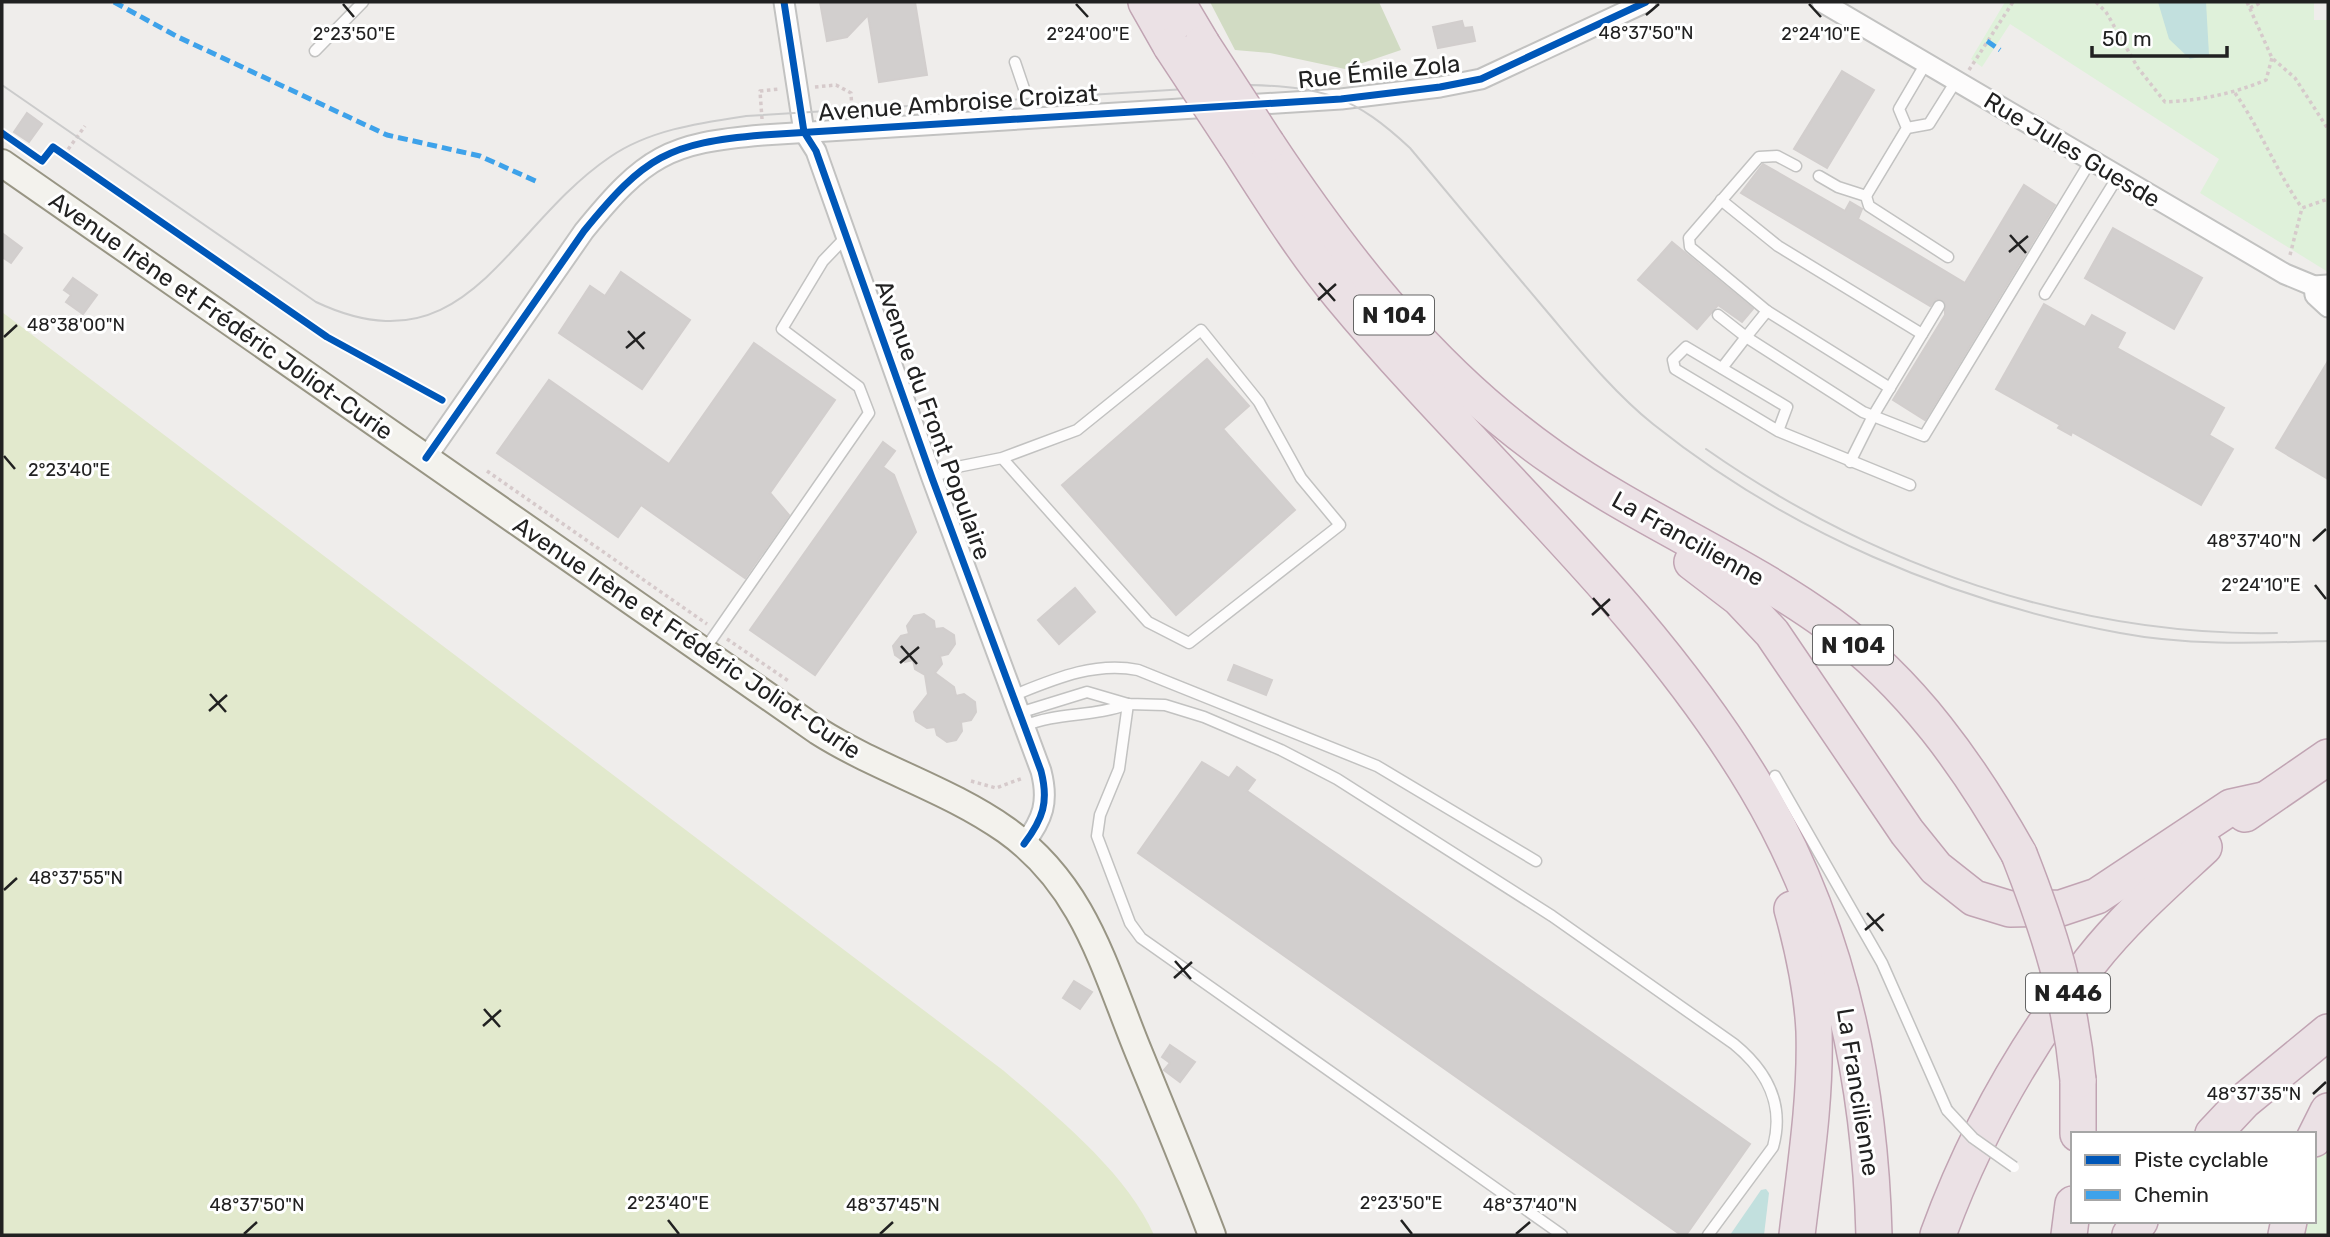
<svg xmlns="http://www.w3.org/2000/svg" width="2330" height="1237" viewBox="0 0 2330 1237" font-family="Rubik,sans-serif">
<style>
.grass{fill:#e2e9cd}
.forest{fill:#d1dbc3}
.park{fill:#dff1da}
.water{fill:#c2e0de}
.building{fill:#d2cfce;stroke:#d2cecd;stroke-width:2}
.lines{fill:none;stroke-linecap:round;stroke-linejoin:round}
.lane-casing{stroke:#c2c2c1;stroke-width:13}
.street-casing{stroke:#c2c2c1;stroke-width:23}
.secondary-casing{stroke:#989584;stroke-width:30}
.highway-casing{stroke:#c1a4b3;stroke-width:38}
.path{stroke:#d6cacb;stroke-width:3.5;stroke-dasharray:3.5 3.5;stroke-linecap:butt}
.lane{stroke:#fdfcfc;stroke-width:10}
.street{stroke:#fdfcfc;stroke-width:19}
.secondary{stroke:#f3f2ed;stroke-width:26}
.highway{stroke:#ebe1e5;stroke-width:35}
.tram{stroke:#cbcbcb;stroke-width:2}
.lane-bridge-casing{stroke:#c2c2c1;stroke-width:13;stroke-linecap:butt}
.highway-bridge-casing{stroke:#c1a4b3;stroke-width:38;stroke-linecap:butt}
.lane-bridge{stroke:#fdfcfc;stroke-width:10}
.highway-bridge{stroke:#ebe1e5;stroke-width:35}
.quiet{stroke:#3ea2ea;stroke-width:5;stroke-dasharray:10 5;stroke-linecap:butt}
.cycleway-casing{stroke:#fff;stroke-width:11}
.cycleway{stroke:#0057b8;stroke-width:7}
.ticks{fill:none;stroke:#212121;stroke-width:2.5}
.labels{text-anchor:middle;stroke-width:6;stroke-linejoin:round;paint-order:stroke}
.shield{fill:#fff;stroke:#646464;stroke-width:2}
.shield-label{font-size:23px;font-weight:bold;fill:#212121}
.street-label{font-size:24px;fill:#212121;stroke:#fff}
.ticks-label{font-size:18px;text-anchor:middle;fill:#212121;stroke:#fff;stroke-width:6;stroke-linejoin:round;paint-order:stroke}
</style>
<rect width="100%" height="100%" fill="#efedeb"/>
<path class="grass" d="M2,312L1004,1071C1055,1115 1127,1173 1154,1235H2Z"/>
<path class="forest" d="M1210,2H1379L1401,50L1345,69L1270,53L1235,50Z"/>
<g class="park">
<path d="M2005,2H2314V20H2328V272L2200,193L2219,159L2010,24L1982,67L1971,59Z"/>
<path d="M2328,1120V1235H2292L2296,1221H2314V1158Z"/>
</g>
<g class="water">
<path d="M2158,2H2206L2209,55L2190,59L2169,39Z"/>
<path d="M1766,1189L1769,1193L1764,1235H1730L1761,1190Z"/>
</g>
<g class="building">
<path d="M820,2H915L927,75L879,82L868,15L847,37L827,41Z"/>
<path d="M1462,21L1464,28L1472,27L1475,41L1438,48L1433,27Z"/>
<path d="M1842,71L1874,90L1827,168L1794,149Z"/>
<path d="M27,113L42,124L29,142L14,132Z"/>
<path d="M1763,164L1845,211L1850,202L1862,209L1858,219L1965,283L2024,185L2055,205L1925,420L1893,400L1945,315V302L1936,299L1930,306L1741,193Z"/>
<path d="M2113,228L2202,278L2174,329L2085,278Z"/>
<path d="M2,233L22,248L11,263L2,257Z"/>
<path d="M1672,242L1753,309L1742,322L1718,305L1697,329L1638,280Z"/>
<path d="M621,272L690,320L642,389L559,333L590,286L605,296Z"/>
<path d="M73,278L97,295L83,314L66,302L71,295L64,290Z"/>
<path d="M2044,304L2085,327L2092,315L2125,333L2117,348L2224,408L2209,435L2233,449L2201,505L2072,432L2071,435L2058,428L2060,425L1996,389Z"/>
<path d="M754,343L835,400L770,493L789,515L745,578L641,505L618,537L497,453L549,380L669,464Z"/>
<path d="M1207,359L1249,406L1223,429L1295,510L1176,615L1062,485Z"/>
<path d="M2328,361V479L2276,448Z"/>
<path d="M883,442L895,451L883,467L894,475L916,532L815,675L750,630Z"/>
<path d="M1075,588L1095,612L1059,644L1038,620Z"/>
<path d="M924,614L934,621L935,629L943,628L954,635L955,644L948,654L940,656L942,664L935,673L954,687L956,696L964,694L975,702L976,712L971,720L961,722L962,731L956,740L947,742L937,735L935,727L927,728L916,721L914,712L928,694L925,675L915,669L913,660L905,662L895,655L893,646L901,636L909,634L907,626L914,616Z"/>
<path d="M1234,665L1272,680L1266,695L1228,680Z"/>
<path d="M1202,762L1229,778L1237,767L1255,780L1247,791L1750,1144L1686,1235H1681L1138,853Z"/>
<path d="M1074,981L1092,992L1080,1009L1063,998Z"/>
<path d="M1170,1045L1195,1062L1180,1082L1164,1070L1170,1063L1162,1057Z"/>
</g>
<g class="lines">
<defs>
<g id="lane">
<path d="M315,51L363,2"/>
<path d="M1015,62L1034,118"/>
<path d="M1907,128L1929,124L1956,81"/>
<path d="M1796,166L1777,156L1759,157L1689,238L1690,247L1767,311L1890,388"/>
<path d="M1819,176L1838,187L1866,196L1869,206L1948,257"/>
<path d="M1866,196L1907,128L1899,109L1926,63"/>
<path d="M1721,200L1778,246L1922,334"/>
<path d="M2045,294L2117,178"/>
<path d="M1718,315L1746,337L1767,311"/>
<path d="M1722,368L1746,337L1863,412L1924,436L2090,162"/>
<path d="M1778,431L1787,407L1686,347L1673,360L1675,369L1778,431L1910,485"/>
<path d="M1850,462L1873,416L1939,306"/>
<path d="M932,478L957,467L1002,458L1077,430L1201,330L1259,402L1301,478L1340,525L1189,643L1148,622L1002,458"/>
<path d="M705,649L869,413L859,387L782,329L823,261L846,237"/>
<path d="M1012,696C1052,680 1094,661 1138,670L1377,766L1536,861"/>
<path d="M1128,704L1119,769L1100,815L1097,836L1130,923L1141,938L1562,1235"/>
<path d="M1019,713L1087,692L1128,704L1165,705L1204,717L1281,750L1337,779L1552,916L1734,1044C1767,1071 1785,1104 1773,1147L1708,1235"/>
<path d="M1024,726C1057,712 1094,717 1128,704"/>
<path d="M1775,776L1882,963L1947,1110"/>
</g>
<g id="street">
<path d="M784,2L804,132L816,151L932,478L1041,771C1049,802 1043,819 1024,844"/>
<path d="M1822,2L2285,274L2314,286L2328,285"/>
<path d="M2314,286L2315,295L2328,307"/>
<path d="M426,458L584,231C645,156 668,143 763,135L1341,99L1440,87L1481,79L1646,2"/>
</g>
<path id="secondary" d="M2,163L818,731C878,769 948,789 1006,830C1085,886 1104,968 1139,1053C1164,1114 1189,1174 1212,1235"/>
<g id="highway">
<path d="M1146,2L1171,46"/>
<path d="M1177,2L1202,44"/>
<path d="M1267,144C1346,263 1434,375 1553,458C1641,520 1742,561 1829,624C1911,683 1970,767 2019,854"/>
<path d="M1237,146C1270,197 1302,249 1341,296C1477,460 1645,601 1756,787C1837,923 1870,1079 1874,1235"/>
<path d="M1692,562L1739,598L1772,633L1907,832L1936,868L1974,898L2010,909L2061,908L2097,896L2231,807L2263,800"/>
<path d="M2245,814L2328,757"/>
<path d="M1792,909C1803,949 1812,990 1814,1031C1816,1099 1805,1168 1797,1235"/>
<path d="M2078,1080V1134"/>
<path d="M2213,1134L2244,1101L2328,1032"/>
<path d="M2314,1139L2328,1111"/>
<path d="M1938,1235C1974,1136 2026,1044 2091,961C2124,919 2165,883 2204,847"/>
<path d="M2069,1235L2073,1204"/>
<path d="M2130,1235L2140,1221"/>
<path d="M2286,1235L2289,1221"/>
</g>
</defs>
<use href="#lane" class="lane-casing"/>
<use href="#street" class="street-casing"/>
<use href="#secondary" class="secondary-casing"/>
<use href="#highway" class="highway-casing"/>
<g class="path">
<path d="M2096,2L2106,12L2138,68L2165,102C2202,100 2232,94 2266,80L2272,58"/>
<path d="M2247,2L2272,58L2295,78L2328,129"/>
<path d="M2250,8L2262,2"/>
<path d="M1969,70L2013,2"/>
<path d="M815,87L836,85L851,93L852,113"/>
<path d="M2235,93C2261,130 2276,171 2302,208"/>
<path d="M762,119L760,91L780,89"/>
<path d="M64,155L85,126"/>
<path d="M2290,255L2302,208L2328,199"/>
<path d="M487,471L707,624"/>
<path d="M727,639L790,682"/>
<path d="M971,781L996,788L1023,778"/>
</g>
<use href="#lane" class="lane"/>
<use href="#street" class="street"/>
<use href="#secondary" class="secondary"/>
<use href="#highway" class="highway"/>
<g class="tram">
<path d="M2,85L316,302C467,373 505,228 610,157C649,130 699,123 746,116L1251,85C1325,87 1355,97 1410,148C1454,201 1499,255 1544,308C1578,348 1612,391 1653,424C1788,532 1950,601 2120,633C2188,646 2259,643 2328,641"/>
<path d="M1706,449C1870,564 2075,637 2277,633"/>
</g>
<defs>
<path id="lane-bridge" d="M1947,1110L1973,1138L2014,1167"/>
<g id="highway-bridge">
<path d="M1202,44L1267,144"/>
<path d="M1171,46L1237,146"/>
<path d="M2019,854C2050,933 2070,996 2078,1080"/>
</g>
</defs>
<use href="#lane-bridge" class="lane-bridge-casing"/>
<use href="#highway-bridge" class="highway-bridge-casing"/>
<use href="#lane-bridge" class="lane-bridge"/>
<use href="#highway-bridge" class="highway-bridge"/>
<g class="quiet">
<path d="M114,2L178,37L387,135L480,156L540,183"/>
<path d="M1987,41L2000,50"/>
</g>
<defs>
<g id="cycleway">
<path d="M784,2L804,132L816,151L932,478L1041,771C1049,802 1043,819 1024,844"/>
<path d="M2,133L42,161L53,147L327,337L442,400"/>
<path d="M426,458L584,231C645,156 668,143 763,135L1341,99L1440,87L1481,79L1646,2"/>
</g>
</defs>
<use href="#cycleway" class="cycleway-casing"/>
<use href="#cycleway" class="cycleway"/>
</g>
<path class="ticks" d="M343,4L354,17M1076,4L1088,17M1809,4L1821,17M1646,15L1659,4M2010,235L2026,253M2009,252L2028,236M1319,283L1335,301M1318,300L1336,284M628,331L644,349M4,337L17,325M626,348L645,332M4,456L15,469M2313,541L2326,529M2315,585L2326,599M1593,598L1609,616M1592,615L1610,599M901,646L917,664M900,663L919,647M210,694L226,712M209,711L227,695M4,890L17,878M1867,913L1883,931M1865,930L1884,914M1175,961L1191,979M1174,978L1192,962M484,1009L500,1027M483,1026L501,1010M2313,1094L2326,1082M668,1220L679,1234M1401,1220L1412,1234M244,1234L257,1222M880,1234L893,1222M1516,1234L1530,1222"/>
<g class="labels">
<g class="shield">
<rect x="1354" y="295.5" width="80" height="39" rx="5"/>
<rect x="1813" y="625.5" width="80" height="39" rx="5"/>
<rect x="2026" y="973.5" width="84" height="39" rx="5"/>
</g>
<g class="shield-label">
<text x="1394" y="323">N 104</text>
<text x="1853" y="653">N 104</text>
<text x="2068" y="1001">N 446</text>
</g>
<g class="street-label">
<text transform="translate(1379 72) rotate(-6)" y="8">Rue Émile Zola</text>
<text transform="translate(958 103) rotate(-4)" y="8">Avenue Ambroise Croizat</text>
<text transform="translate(2072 150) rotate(31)" y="8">Rue Jules Guesde</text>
<text transform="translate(221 316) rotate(35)" y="8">Avenue Irène et Frédéric Joliot-Curie</text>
<text transform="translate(933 420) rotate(70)" y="8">Avenue du Front Populaire</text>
<text transform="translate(1688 539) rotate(29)" y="8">La Francilienne</text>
<text transform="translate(687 638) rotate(34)" y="8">Avenue Irène et Frédéric Joliot-Curie</text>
<text transform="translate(1858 1092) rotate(81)" y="8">La Francilienne</text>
</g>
</g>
<g class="ticks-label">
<text x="1646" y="39">48°37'50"N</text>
<text x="1821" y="40">2°24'10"E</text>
<text x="354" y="40">2°23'50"E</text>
<text x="1088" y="40">2°24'00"E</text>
<text x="76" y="331">48°38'00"N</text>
<text x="69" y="476">2°23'40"E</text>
<text x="2254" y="547">48°37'40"N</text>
<text x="2261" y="591">2°24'10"E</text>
<text x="76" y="884">48°37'55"N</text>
<text x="2254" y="1100">48°37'35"N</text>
<text x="668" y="1209">2°23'40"E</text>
<text x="1401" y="1209">2°23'50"E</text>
<text x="257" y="1211">48°37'50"N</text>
<text x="893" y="1211">48°37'45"N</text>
<text x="1530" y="1211">48°37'40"N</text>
</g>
<rect width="2330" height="1237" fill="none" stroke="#212121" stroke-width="7"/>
<rect x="2071" y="1132" width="245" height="91" fill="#ffffff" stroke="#a6a6a6" stroke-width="2"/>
<rect x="2085" y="1155" width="35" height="10" fill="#0057b8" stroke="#a6a6a6" stroke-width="2"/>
<text x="2134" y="1167" font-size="21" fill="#212121">Piste cyclable</text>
<rect x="2085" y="1190" width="35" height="10" fill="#3ea2ea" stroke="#a6a6a6" stroke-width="2"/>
<text x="2134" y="1202" font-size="21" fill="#212121">Chemin</text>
<path d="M2092 46v10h135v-10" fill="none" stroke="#212121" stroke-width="3.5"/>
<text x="2102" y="46" font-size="21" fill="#212121" stroke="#ffffff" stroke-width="5" paint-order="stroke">50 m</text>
</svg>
